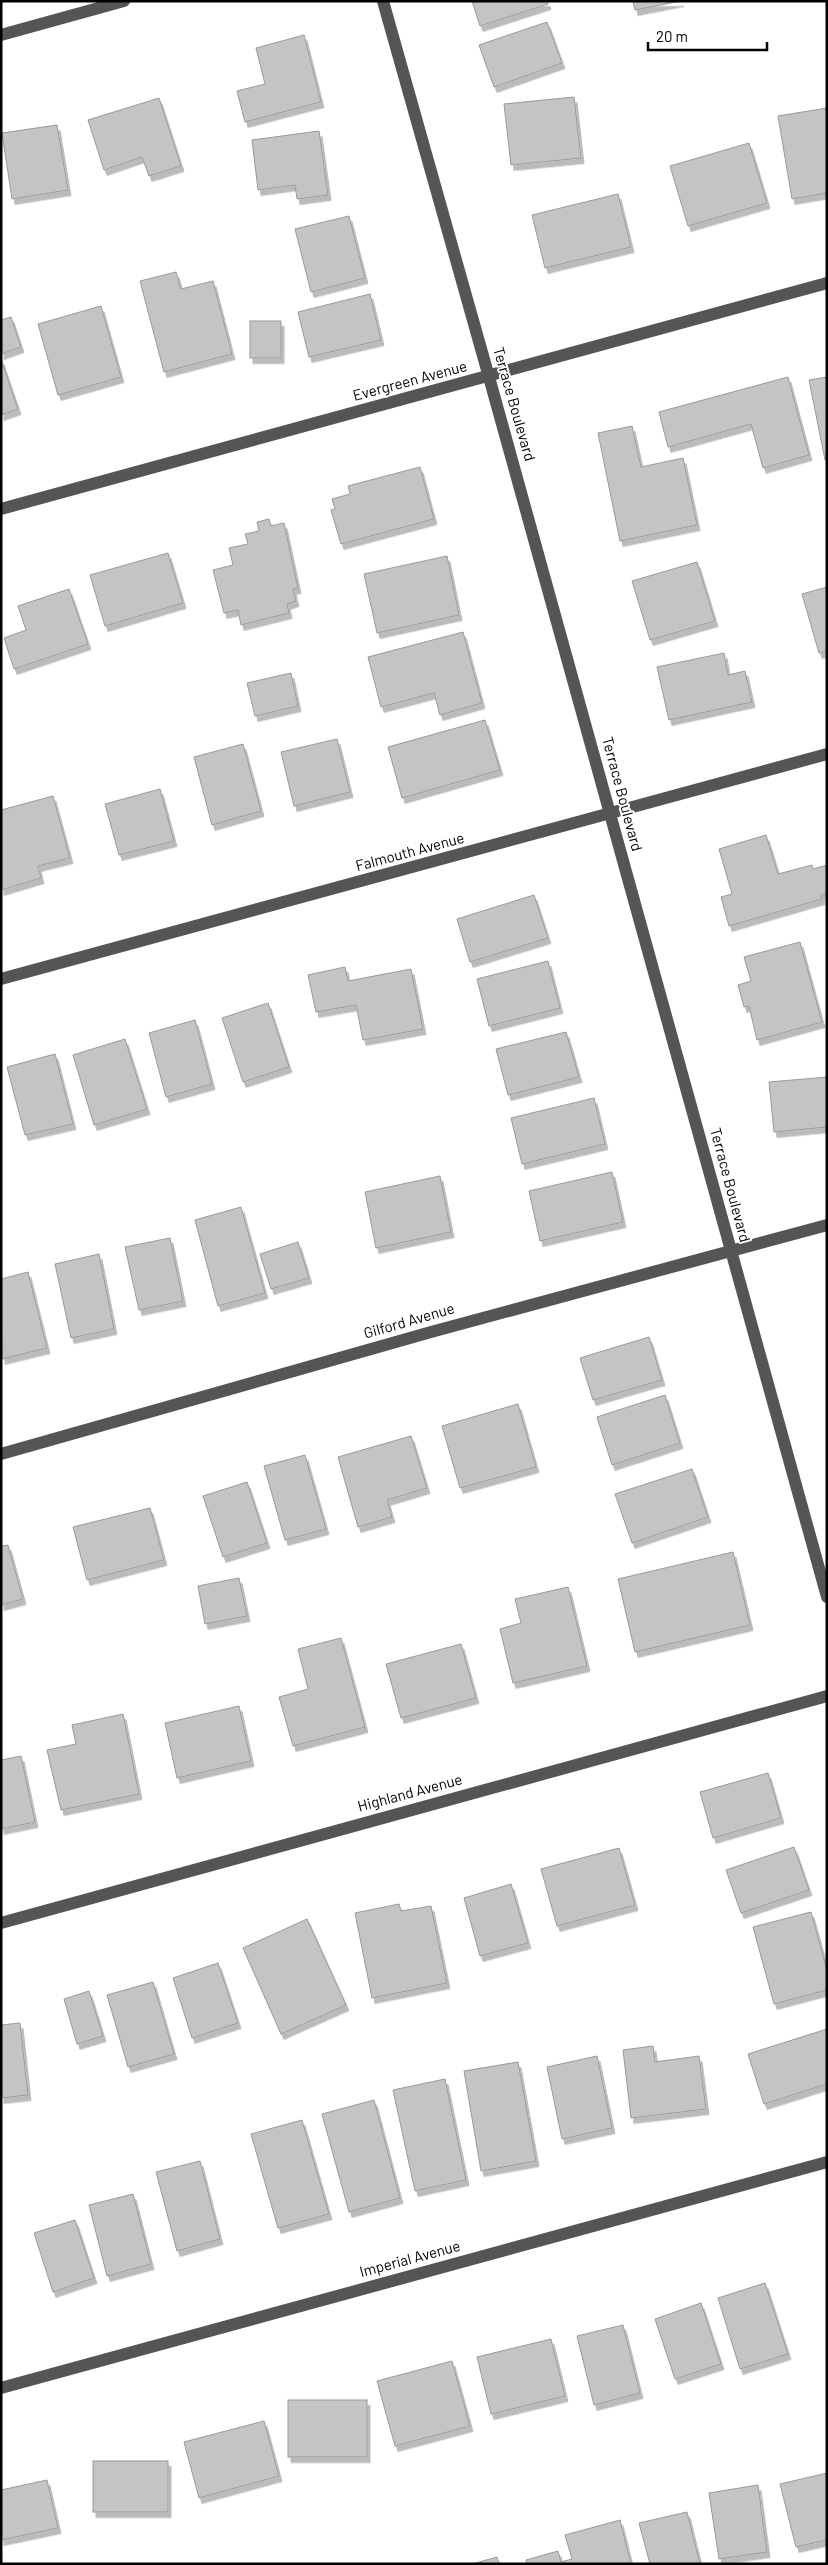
<svg xmlns="http://www.w3.org/2000/svg" width="828" height="2565" viewBox="0 0 828 2565" font-family="Barlow,sans-serif">
<style>
.building{fill:#c4c4c4;stroke:#999;filter:url(#shadow)}
.lines{fill:none;stroke-linecap:round;stroke-linejoin:round}
.minor{stroke:#555;stroke-width:12}
.labels{text-anchor:middle;stroke-width:4;stroke-linejoin:round;paint-order:stroke}
.street-label{font-size:15px;fill:#000;stroke:#fff}
</style>
<defs>
<filter id="shadow"><feDropShadow dx="3" dy="5.5" stdDeviation="0" flood-color="#0004"/></filter>
</defs>
<rect width="100%" height="100%" fill="#fff"/>
<g class="building">
<path d="M472,1H547L548,4L480,26Z"/>
<path d="M633,1H681L635,10Z"/>
<path d="M547,22L562,63L494,87L479,45Z"/>
<path d="M304,35L321,102L245,122L237,91L265,84L256,48Z"/>
<path d="M574,97L581,158L511,165L504,104Z"/>
<path d="M159,98L181,166L149,176L142,157L104,170L88,120Z"/>
<path d="M827,108V193L792,199L778,116Z"/>
<path d="M57,125L68,190L12,199L2,133Z"/>
<path d="M319,131L328,195L297,199L295,185L258,190L252,140Z"/>
<path d="M749,143L767,203L688,226L670,166Z"/>
<path d="M618,194L631,247L545,268L532,215Z"/>
<path d="M349,216L365,278L311,292L295,229Z"/>
<path d="M176,272L181,289L213,281L232,354L164,372L140,281Z"/>
<path d="M370,294L381,340L309,357L298,312Z"/>
<path d="M101,306L121,377L58,395L38,324Z"/>
<path d="M11,317L21,347L1,354V320Z"/>
<rect x="250" y="321" width="31" height="37"/>
<path d="M1,359L18,409L1,415Z"/>
<path d="M788,377L809,455L763,468L751,424L668,447L659,412Z"/>
<path d="M827,377V460H825L809,380Z"/>
<path d="M632,426L641,467L683,458L697,525L620,541L598,433Z"/>
<path d="M420,467L434,519L341,544L331,510L335,509L332,499L350,494L348,486Z"/>
<path d="M269,519L271,526L284,523L298,588L293,589L296,601L287,604L289,613L241,625L238,610L224,613L213,570L233,565L229,548L248,544L245,534L259,531L257,522Z"/>
<path d="M168,553L183,603L105,626L90,575Z"/>
<path d="M447,556L459,615L377,633L364,574Z"/>
<path d="M697,562L715,621L650,640L632,581Z"/>
<path d="M827,587V651L819,653L802,594Z"/>
<path d="M69,589L88,644L14,669L4,638L26,630L18,606Z"/>
<path d="M463,632L482,703L440,715L434,693L381,707L368,657Z"/>
<path d="M724,653L728,675L745,671L752,702L669,720L657,667Z"/>
<path d="M291,673L298,706L255,716L247,683Z"/>
<path d="M485,720L500,770L402,798L388,747Z"/>
<path d="M337,739L350,792L294,806L281,752Z"/>
<path d="M243,744L261,811L212,825L194,757Z"/>
<path d="M160,789L174,841L119,855L105,804Z"/>
<path d="M53,796L70,858L38,866L41,878L1,890V810Z"/>
<path d="M766,835L778,874L812,865L813,869L827,865V894L821,895L822,899L729,926L721,897L732,894L719,849Z"/>
<path d="M534,895L548,938L470,962L457,919Z"/>
<path d="M800,942L822,1022L757,1040L749,1006L744,1007L738,985L751,981L744,957Z"/>
<path d="M548,961L560,1008L489,1026L477,979Z"/>
<path d="M345,967L348,981L411,969L423,1029L363,1040L356,1005L316,1012L308,975Z"/>
<path d="M268,1003L289,1067L243,1082L222,1018Z"/>
<path d="M195,1020L212,1084L166,1097L149,1033Z"/>
<path d="M566,1032L579,1077L508,1095L496,1049Z"/>
<path d="M125,1039L147,1109L94,1125L73,1055Z"/>
<path d="M55,1054L73,1124L25,1135L7,1067Z"/>
<path d="M827,1077V1127L774,1132L769,1082Z"/>
<path d="M594,1098L605,1144L522,1164L511,1118Z"/>
<path d="M612,1172L623,1222L540,1241L529,1191Z"/>
<path d="M440,1176L451,1232L376,1248L365,1192Z"/>
<path d="M241,1207L265,1293L218,1306L195,1220Z"/>
<path d="M170,1238L183,1301L139,1310L125,1247Z"/>
<path d="M298,1242L309,1278L271,1289L260,1254Z"/>
<path d="M99,1254L114,1329L71,1338L55,1264Z"/>
<path d="M28,1272L47,1348L2,1359L1,1279Z"/>
<path d="M649,1337L662,1380L593,1400L580,1358Z"/>
<path d="M665,1395L680,1443L612,1465L597,1417Z"/>
<path d="M518,1404L536,1467L460,1488L442,1426Z"/>
<path d="M411,1436L427,1488L387,1500L392,1517L358,1527L338,1457Z"/>
<path d="M305,1455L326,1529L285,1540L264,1466Z"/>
<path d="M692,1469L708,1517L632,1543L615,1494Z"/>
<path d="M247,1482L267,1543L223,1557L203,1496Z"/>
<path d="M150,1508L164,1560L87,1580L73,1527Z"/>
<path d="M8,1545L23,1599L1,1605V1546Z"/>
<path d="M733,1552L750,1625L635,1652L618,1579Z"/>
<path d="M239,1578L247,1616L205,1624L198,1586Z"/>
<path d="M568,1587L587,1666L513,1683L500,1629L521,1623L515,1599Z"/>
<path d="M341,1638L365,1727L293,1746L279,1697L308,1689L298,1649Z"/>
<path d="M461,1644L476,1698L401,1718L386,1664Z"/>
<path d="M239,1706L251,1761L177,1778L165,1723Z"/>
<path d="M123,1714L139,1794L61,1810L47,1750L76,1744L72,1725Z"/>
<path d="M21,1756L35,1822L1,1829V1760Z"/>
<path d="M768,1773L781,1818L713,1838L700,1792Z"/>
<path d="M794,1847L809,1890L741,1913L726,1870Z"/>
<path d="M619,1848L635,1905L557,1926L541,1869Z"/>
<path d="M511,1884L528,1943L480,1956L464,1898Z"/>
<path d="M399,1904L401,1911L431,1906L447,1983L372,1998L355,1913Z"/>
<path d="M811,1912L827,1970V1990L774,2004L753,1927Z"/>
<path d="M307,1919L346,2005L281,2034L243,1948Z"/>
<path d="M218,1963L238,2023L192,2038L173,1978Z"/>
<path d="M153,1982L174,2054L128,2067L107,1995Z"/>
<path d="M89,1991L103,2036L77,2044L64,1999Z"/>
<path d="M20,2023L28,2095L1,2098V2025Z"/>
<path d="M827,2029V2084L764,2104L748,2054Z"/>
<path d="M653,2046L655,2062L699,2056L706,2109L631,2118L623,2050Z"/>
<path d="M597,2056L612,2128L562,2139L547,2067Z"/>
<path d="M518,2062L536,2161L481,2171L464,2071Z"/>
<path d="M445,2079L466,2180L415,2191L393,2090Z"/>
<path d="M374,2100L400,2198L349,2212L322,2114Z"/>
<path d="M302,2120L329,2214L278,2228L251,2134Z"/>
<path d="M200,2161L220,2239L177,2251L156,2172Z"/>
<path d="M133,2194L151,2264L107,2276L89,2205Z"/>
<path d="M75,2220L94,2278L53,2292L34,2233Z"/>
<path d="M765,2283L788,2354L740,2369L718,2298Z"/>
<path d="M701,2303L721,2364L675,2379L655,2319Z"/>
<path d="M623,2325L640,2393L594,2405L577,2336Z"/>
<path d="M551,2339L565,2396L491,2414L477,2357Z"/>
<path d="M452,2361L470,2426L395,2446L377,2381Z"/>
<rect x="288" y="2400" width="79" height="57"/>
<path d="M264,2421L279,2476L199,2498L184,2442Z"/>
<rect x="93" y="2461" width="75" height="51"/>
<path d="M827,2473V2540L796,2547L780,2484Z"/>
<path d="M47,2480L58,2528L1,2540V2490Z"/>
<path d="M758,2485L767,2552L719,2559L709,2493Z"/>
<path d="M687,2512L700,2564H650L639,2523Z"/>
<path d="M620,2520L631,2564H527L526,2560L558,2551L561,2562L572,2559L565,2535Z"/>
<path d="M497,2557L499,2564H472Z"/>
</g>
<g class="lines">
<g class="minor">
<path d="M383,1L489,377L827,1597"/>
<path d="M1,35L124,1"/>
<path d="M1,509L827,283"/>
<path d="M1,979L827,754"/>
<path d="M1,1454L431,1332L827,1225"/>
<path d="M1,1923L827,1696"/>
<path d="M1,2388L827,2162"/>
</g>
</g>
<g class="labels">
<g class="street-label">
<text transform="translate(410 381) rotate(-15)" y="5">Evergreen Avenue</text>
<text transform="translate(514 404) rotate(74)" y="5">Terrace Boulevard</text>
<text transform="translate(622 794) rotate(75)" y="5">Terrace Boulevard</text>
<text transform="translate(410 852) rotate(-15)" y="5">Falmouth Avenue</text>
<text transform="translate(730 1185) rotate(75)" y="5">Terrace Boulevard</text>
<text transform="translate(409 1321) rotate(-16)" y="5">Gilford Avenue</text>
<text transform="translate(410 1793) rotate(-15)" y="5">Highland Avenue</text>
<text transform="translate(410 2259) rotate(-15)" y="5">Imperial Avenue</text>
</g>
</g>
<rect width="828" height="2565" fill="none" stroke="#000000" stroke-width="5"/>
<path d="M648 42v8h119v-8" fill="none" stroke="#000000" stroke-width="2.5"/>
<text x="656" y="42" font-size="15" fill="#000000" stroke="#ffffff" stroke-width="4" paint-order="stroke">20 m</text>
</svg>
